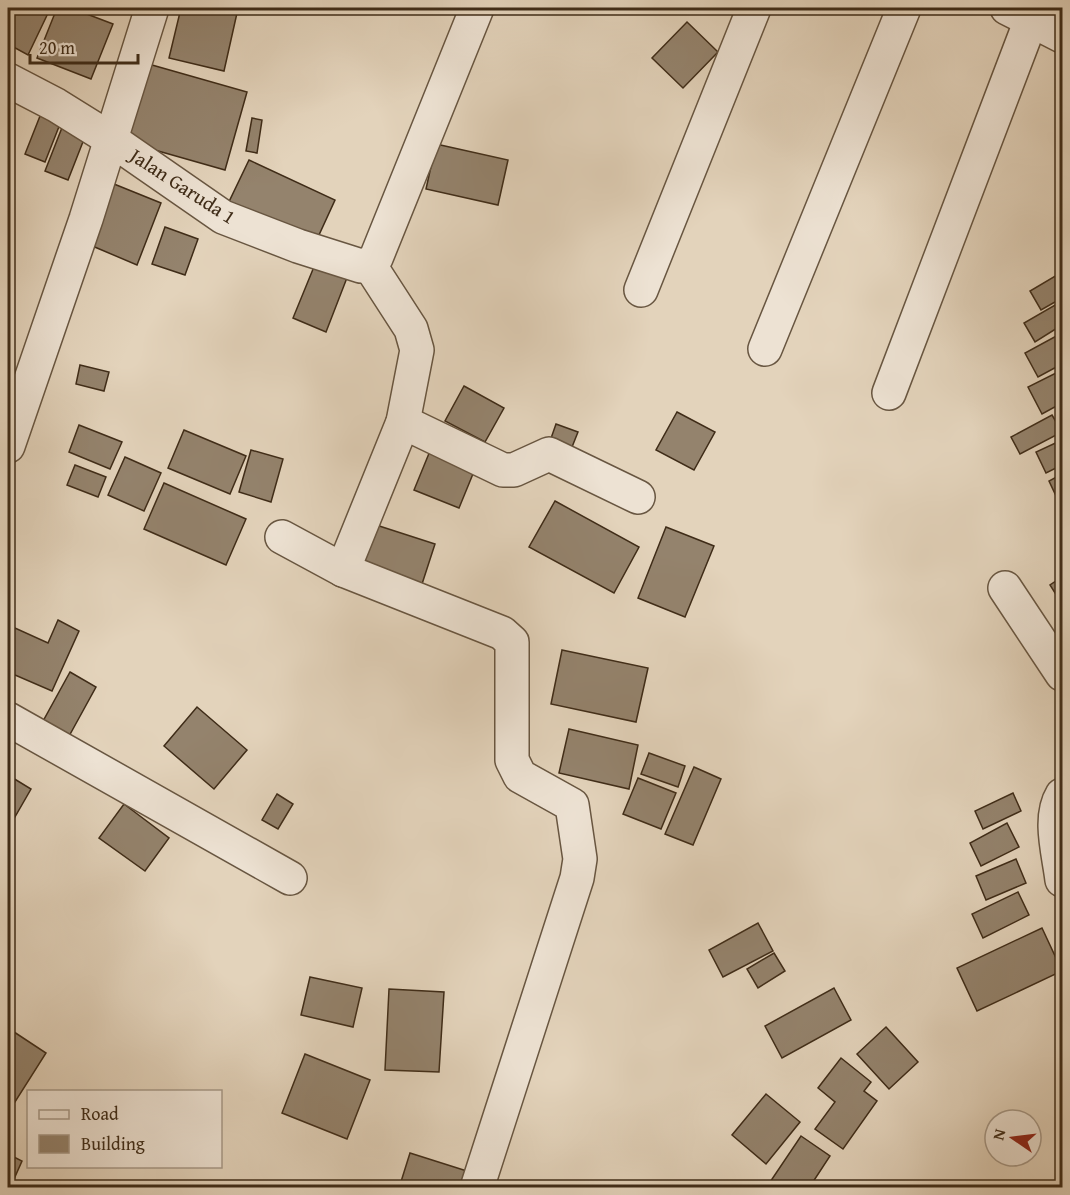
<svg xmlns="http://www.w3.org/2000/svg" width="1070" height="1195" viewBox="0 0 1070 1195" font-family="'Gentium Book Plus',serif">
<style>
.building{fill:#94836d;stroke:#3f2c18;stroke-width:1.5}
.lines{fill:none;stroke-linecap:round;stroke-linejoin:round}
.minor-casing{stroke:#685641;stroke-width:36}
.minor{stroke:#ede2d3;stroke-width:33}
.labels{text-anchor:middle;stroke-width:4.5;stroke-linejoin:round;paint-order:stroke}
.street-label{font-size:20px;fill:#3f2c18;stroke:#ede2d3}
</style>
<rect width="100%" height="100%" fill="#e3d3bb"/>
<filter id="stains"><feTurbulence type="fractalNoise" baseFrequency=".00333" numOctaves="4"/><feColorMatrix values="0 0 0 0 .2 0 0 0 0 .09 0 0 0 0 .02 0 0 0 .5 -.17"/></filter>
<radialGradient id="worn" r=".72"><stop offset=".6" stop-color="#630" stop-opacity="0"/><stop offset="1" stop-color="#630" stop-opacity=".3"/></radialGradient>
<g class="building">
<path d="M8,8L50,9L28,55L8,44Z"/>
<path d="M57,8H71L113,24L91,79L37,58Z"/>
<path d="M181,8H212L237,13L224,71L169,58Z"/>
<path d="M687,22L718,52L683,88L652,58Z"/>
<path d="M145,63L247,92L225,170L123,141Z"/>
<path d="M42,111L62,119L45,162L25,154Z"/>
<path d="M252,118L262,120L257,153L246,151Z"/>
<path d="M65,120L88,129L68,180L45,171Z"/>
<path d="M436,144L508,160L498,205L426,189Z"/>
<path d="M249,160L335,200L313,248L226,208Z"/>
<path d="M114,184L161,203L137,265L90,245Z"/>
<path d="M165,227L198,239L185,275L152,264Z"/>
<path d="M318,257L350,270L326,332L293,318Z"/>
<path d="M1062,272V298L1041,310L1030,291Z"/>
<path d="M1062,301V325L1035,342L1024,323Z"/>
<path d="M1060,334L1062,364L1038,377L1025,353Z"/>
<path d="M80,365L109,372L104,391L76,384Z"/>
<path d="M1062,370V403L1042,414L1028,387Z"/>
<path d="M464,386L504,408L485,442L445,421Z"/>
<path d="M677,412L715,432L694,470L656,450Z"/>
<path d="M1052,415L1062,432L1020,454L1011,437Z"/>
<path d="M556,424L578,432L570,452L549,444Z"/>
<path d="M79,425L122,442L110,469L69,452Z"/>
<path d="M184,430L246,456L230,494L168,468Z"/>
<path d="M1062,440V465L1046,473L1036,452Z"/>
<path d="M251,450L283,459L271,502L239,492Z"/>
<path d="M430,451L475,469L459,508L414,490Z"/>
<path d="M125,457L161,473L144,511L108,495Z"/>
<path d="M75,465L106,477L98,497L67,485Z"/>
<path d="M1062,474V497L1058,500L1049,481Z"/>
<path d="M164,483L246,519L226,565L144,529Z"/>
<path d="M555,501L639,547L614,593L529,547Z"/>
<path d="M370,523L435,544L422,584L357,563Z"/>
<path d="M666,527L714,546L685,617L638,598Z"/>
<path d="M1062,577V604L1050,585Z"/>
<path d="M58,620L79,631L52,691L8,672V644L15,628L48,643Z"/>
<path d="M562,650L648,668L636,722L551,704Z"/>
<path d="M70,672L96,687L68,738L42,723Z"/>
<path d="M197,707L247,750L214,789L164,746Z"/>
<path d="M569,729L638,745L629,789L559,773Z"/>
<path d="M649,753L685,766L678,787L641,774Z"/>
<path d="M694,767L721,779L693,845L665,834Z"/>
<path d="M8,775L31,789L8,829Z"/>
<path d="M638,778L676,793L661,829L623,814Z"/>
<path d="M1013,793L1021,811L983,829L975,811Z"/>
<path d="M277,794L293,804L278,829L262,820Z"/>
<path d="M124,804L169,838L145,871L99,838Z"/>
<path d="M1007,823L1019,847L981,866L970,843Z"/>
<path d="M1016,859L1026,883L986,900L976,876Z"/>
<path d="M1018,892L1029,915L983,938L972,914Z"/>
<path d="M758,923L773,951L723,977L709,950Z"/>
<path d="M1042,928L1062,971L977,1011L957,968Z"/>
<path d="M774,953L785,971L758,988L747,969Z"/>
<path d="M310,977L362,988L353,1027L301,1015Z"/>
<path d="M834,988L851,1020L782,1058L765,1026Z"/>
<path d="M389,989L444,992L439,1072L385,1070Z"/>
<path d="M886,1027L918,1062L889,1089L857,1054Z"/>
<path d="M8,1028L46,1053L8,1113Z"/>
<path d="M305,1054L370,1080L347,1139L282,1113Z"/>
<path d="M841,1058L871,1082L864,1091L877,1101L843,1149L815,1129L835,1102L818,1088Z"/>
<path d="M766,1094L800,1122L766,1164L732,1135Z"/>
<path d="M801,1136L830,1156L809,1188H766Z"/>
<path d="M410,1153L470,1172L465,1188H399Z"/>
<path d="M8,1154L22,1161L10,1188H8Z"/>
</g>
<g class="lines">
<defs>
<g id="minor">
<path d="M1007,8L1062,36"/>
<path d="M8,80L56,105L109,138L223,217L298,246L361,266L369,264L376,258L477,8"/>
<path d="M641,290L754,8"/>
<path d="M765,349L904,8"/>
<path d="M889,393L1031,20"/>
<path d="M403,422L503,470H514L549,454L638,497"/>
<path d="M8,446L86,219L152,8"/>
<path d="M282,537L343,570L502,633L512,642V760L520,776L572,805L580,859L577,878L477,1188"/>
<path d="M343,570L403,422L417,350L411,329L369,264"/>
<path d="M1005,588L1062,674"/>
<path d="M8,719L290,878"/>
<path d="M1062,795C1048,818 1059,854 1062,880"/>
</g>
</defs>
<use href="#minor" class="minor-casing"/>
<use href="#minor" class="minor"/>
</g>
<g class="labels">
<g class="street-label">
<text transform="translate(183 186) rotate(33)" y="7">Jalan Garuda 1</text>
</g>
</g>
<rect width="1070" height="1195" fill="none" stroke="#e3d3bb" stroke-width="30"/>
<rect x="9" y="9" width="1052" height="1177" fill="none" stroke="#3f2c18" stroke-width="3"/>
<rect x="15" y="15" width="1040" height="1165" fill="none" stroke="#3f2c18" stroke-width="1.5"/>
<rect x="27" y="1090" width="195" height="78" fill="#ede2d3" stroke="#a79988" stroke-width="1.5"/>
<rect x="39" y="1110" width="30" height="9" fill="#ede2d3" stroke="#a79988" stroke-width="1.5"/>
<text x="81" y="1120" font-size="18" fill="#3f2c18">Road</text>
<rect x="39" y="1135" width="30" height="18" fill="#94836d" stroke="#a79988" stroke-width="1.5"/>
<text x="81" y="1150" font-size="18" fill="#3f2c18">Building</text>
<g transform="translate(1013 1138) rotate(284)"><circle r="28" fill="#ede2d3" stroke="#a79988" stroke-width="1.5"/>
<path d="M0-4.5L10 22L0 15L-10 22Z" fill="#8f2418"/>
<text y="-9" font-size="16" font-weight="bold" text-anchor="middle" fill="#3f2c18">N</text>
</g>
<path d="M30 54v9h108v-9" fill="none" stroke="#3f2c18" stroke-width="3"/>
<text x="39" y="54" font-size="18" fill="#3f2c18" stroke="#ede2d3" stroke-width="4.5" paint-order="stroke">20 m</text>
<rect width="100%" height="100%" filter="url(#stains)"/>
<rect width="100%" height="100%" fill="url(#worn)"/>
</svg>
